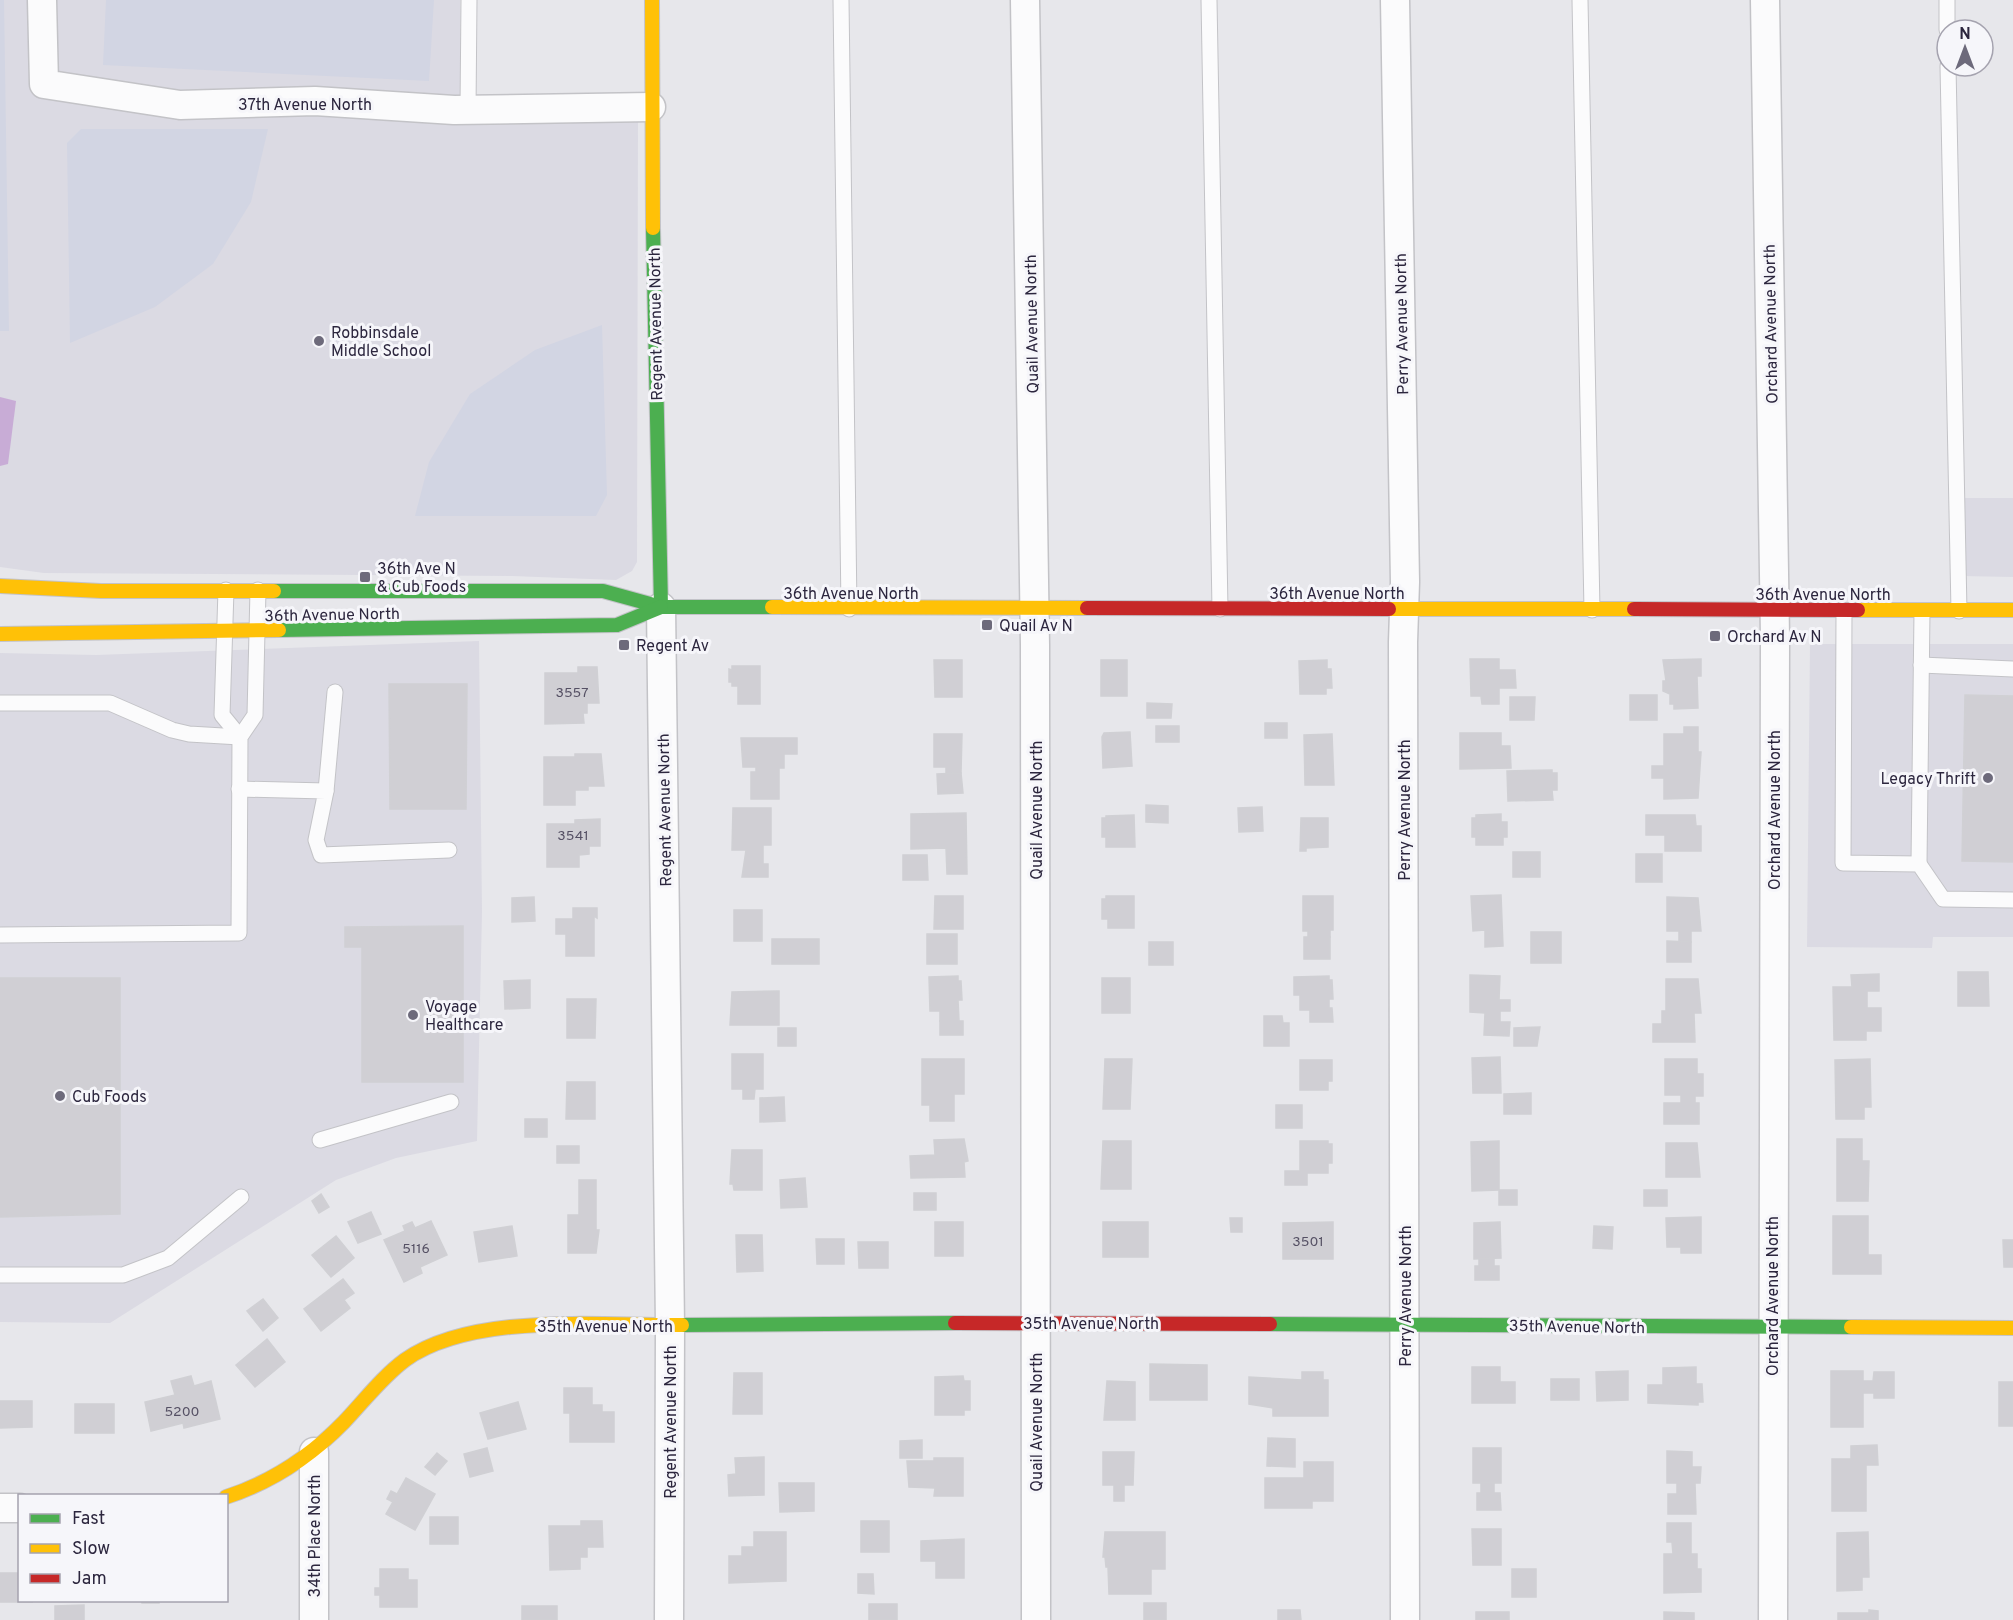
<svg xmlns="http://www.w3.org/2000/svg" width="2013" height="1620" viewBox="0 0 2013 1620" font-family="Overpass,sans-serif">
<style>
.built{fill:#dbdae3}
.green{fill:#d2d5e3}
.water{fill:#c8acd6}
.building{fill:#d0cfd4;stroke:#d0d0d4;stroke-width:1.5}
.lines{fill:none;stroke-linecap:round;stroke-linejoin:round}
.lane-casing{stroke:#c3c3c7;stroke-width:17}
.street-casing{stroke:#c3c3c7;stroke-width:31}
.fast-casing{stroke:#c3c3c8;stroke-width:16}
.slow-casing{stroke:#c3c3c8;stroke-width:16}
.jam-casing{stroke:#c3c3c8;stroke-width:16}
.lane{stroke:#fbfbfc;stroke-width:15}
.street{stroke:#fbfbfc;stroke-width:28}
.fast{stroke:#4caf50;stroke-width:14}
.slow{stroke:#ffc107;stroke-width:14}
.jam{stroke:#c62828;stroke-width:14}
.poi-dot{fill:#6d6a7b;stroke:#f6f6fa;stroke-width:2}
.labels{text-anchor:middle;stroke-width:6;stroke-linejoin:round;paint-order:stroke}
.number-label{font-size:14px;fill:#555064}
.street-label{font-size:16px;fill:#2c263e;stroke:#f6f6fa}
.poi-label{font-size:16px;fill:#2c263e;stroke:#f6f6fa;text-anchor:start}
</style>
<rect width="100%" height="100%" fill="#e7e7eb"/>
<g class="built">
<path d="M0,0H460L461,121L638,118L637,562L632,571L616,580L512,576L44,573L0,567Z"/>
<path d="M1962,498H2013V577L1961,576Z"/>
<path d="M479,641L482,912L477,1141L396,1158L336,1180L110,1323L0,1322V653L96,655Z"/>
<path d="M1810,644H2013V937H1933L1932,948L1807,947Z"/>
</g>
<g class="green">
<path d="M0,0H4L9,331H0Z"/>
<path d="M106,0H434L429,81L103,65Z"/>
<path d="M81,129H268L251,202L213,264L155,307L70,343L67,143Z"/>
<path d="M602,325L607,495L596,516H415L429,462L470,394L535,350Z"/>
</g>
<path class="water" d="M0,397L16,401L8,464L0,466Z"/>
<g class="building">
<path d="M1470,659H1499V670H1515L1516,688H1499V704H1482L1481,696H1471Z"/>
<path d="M1701,659V676H1697L1698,708L1674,709V704H1670V694L1663,691V681H1666L1663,660Z"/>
<path d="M934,660H962V697H935Z"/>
<rect x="1101" y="660" width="26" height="36"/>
<path d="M1327,660V669H1331L1332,688H1326V694H1300L1299,661Z"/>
<path d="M732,666H760V704H738V686H732V682H729V669L732,670Z"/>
<path d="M578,667H597L599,703H587V713H583L584,723L545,724V673H578Z"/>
<path d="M389,684H467L466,809H390Z"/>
<rect x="1630" y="695" width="27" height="25"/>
<path d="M1965,695L2013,696V862L1962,861Z"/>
<path d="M1510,697H1535L1534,720H1510Z"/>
<path d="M1147,703L1172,704L1171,718H1147Z"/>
<rect x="1265" y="723" width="22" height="15"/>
<rect x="1156" y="726" width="23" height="16"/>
<path d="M1684,727H1698V752H1701L1698,798L1664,799V778H1652V766H1664V734H1684Z"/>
<path d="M1130,732L1132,766L1103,768L1102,737L1104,733Z"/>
<path d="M1460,733H1501V746H1510L1511,768L1460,769Z"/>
<path d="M934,734H962L961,773H946V767H934Z"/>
<path d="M1332,734L1334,785H1305L1304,735Z"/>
<path d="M741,738H797V754H784V768H779V799H751V772H756V767H743Z"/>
<path d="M575,754H601L604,786H588V790H575V805H544V757H575Z"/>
<path d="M1552,770V773H1557V790H1552L1553,800L1508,801L1507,771Z"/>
<path d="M961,773L963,793L938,794L937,774Z"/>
<path d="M1146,805L1168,806V823L1146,822Z"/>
<path d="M1262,807L1263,831L1239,832L1238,808Z"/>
<path d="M733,808H771V845H763V864H768V877H742L746,850H732Z"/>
<path d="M966,813L967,874H947L946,848L911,849V814Z"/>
<path d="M1501,814V822H1507V837H1503V845H1476V837H1472V818H1476V815Z"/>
<path d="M1134,815L1135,847H1106V837H1102V818H1106V816Z"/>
<path d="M1646,815H1695L1696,826H1701V851H1665V835H1646Z"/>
<path d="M1301,818H1328V847L1306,848V851H1300Z"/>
<path d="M600,819V846H589V854L579,855V867H547V824H575V820Z"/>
<rect x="1513" y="852" width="27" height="25"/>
<rect x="1636" y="854" width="26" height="28"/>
<path d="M903,855H927L928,880H903Z"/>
<path d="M1501,895L1503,946L1485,947V930L1473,931L1471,896Z"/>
<path d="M935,896H963V929H934Z"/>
<path d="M1106,896H1134V928H1108V919H1102V899H1106Z"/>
<path d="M1303,896H1333V930H1330V937H1308V931H1303Z"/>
<path d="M534,897L535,921L512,922V898Z"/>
<path d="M1667,897L1698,898L1701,931H1691V942L1679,941V931H1667Z"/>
<path d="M573,908H597V918L594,916V956H566V934H556V919H573Z"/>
<rect x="734" y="910" width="28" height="31"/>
<path d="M463,926V1082H362V947H345V927Z"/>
<rect x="1531" y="932" width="30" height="31"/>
<rect x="927" y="934" width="30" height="30"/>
<rect x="1304" y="937" width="26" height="22"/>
<rect x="772" y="939" width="47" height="25"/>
<path d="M1667,941L1691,942V962H1667Z"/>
<rect x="1149" y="942" width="24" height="23"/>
<path d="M1958,972H1988L1989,1006H1958Z"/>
<path d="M1879,974V991H1867V1008H1881V1031H1866V1040H1834L1833,987H1852L1851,975Z"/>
<path d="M1470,975L1500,976L1499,1000H1510V1011H1500V1022H1510L1509,1036L1484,1035L1485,1013L1470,1012Z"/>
<path d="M958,976V981H961L962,1000H958L959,1021H940V1011H930L929,977Z"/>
<path d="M1329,976V980H1332L1333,999H1329V1008H1332L1333,1022H1310V1010H1300V995H1294V977Z"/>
<path d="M0,978H120V1214L0,1217Z"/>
<rect x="1102" y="978" width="28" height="35"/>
<path d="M1666,979H1698L1701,1013H1694L1695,1042H1653V1024H1662V1011H1666Z"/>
<path d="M530,980V1008L505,1009L504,981Z"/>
<path d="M779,991V1025H730L732,992Z"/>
<path d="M567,999H596L595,1038H567Z"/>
<path d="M1264,1016H1282L1283,1023H1289V1046H1264Z"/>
<rect x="940" y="1021" width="23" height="14"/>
<path d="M1540,1027L1537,1046H1514V1028Z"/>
<rect x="778" y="1028" width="18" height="18"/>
<path d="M732,1054H763V1089H755L754,1099H743V1089H732Z"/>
<path d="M1500,1057L1501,1093H1473L1472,1058Z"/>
<path d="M922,1059H964V1094H954V1121H930V1105H922Z"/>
<path d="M1105,1059H1132L1130,1109H1103Z"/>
<path d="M1665,1059H1697V1074H1703V1096H1695V1103H1681V1095H1665Z"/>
<path d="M1870,1059L1871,1107H1864V1119H1836L1835,1060Z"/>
<path d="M1300,1060H1332V1081H1328V1090H1300Z"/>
<path d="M567,1082H595V1119H566Z"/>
<path d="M1531,1093V1114H1504V1094Z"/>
<path d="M784,1097L785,1121L760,1122V1098Z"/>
<rect x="1664" y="1103" width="35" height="21"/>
<rect x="1276" y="1105" width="26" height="23"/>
<rect x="525" y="1119" width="22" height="18"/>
<path d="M964,1139L968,1161L964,1162L965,1177L911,1178L910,1156L935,1155L934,1140Z"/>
<path d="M1837,1139H1862V1161H1869L1868,1201H1837Z"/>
<path d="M1103,1141H1131V1189H1101Z"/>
<path d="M1300,1141H1328V1144H1332V1163H1328V1173H1307V1185H1285V1171H1300Z"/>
<path d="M1499,1141V1190L1472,1191L1471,1142Z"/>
<path d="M1666,1143H1697L1700,1177H1666Z"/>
<rect x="557" y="1146" width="22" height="17"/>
<path d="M732,1150H762V1190H734L733,1184H730Z"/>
<path d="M805,1178L807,1207L781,1208L780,1180Z"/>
<path d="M579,1180H596V1230H599L596,1253H568V1215H579Z"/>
<rect x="1499" y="1190" width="18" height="15"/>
<rect x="1644" y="1190" width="23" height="16"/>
<rect x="914" y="1193" width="22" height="17"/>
<path d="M321,1194L329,1207L319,1213L312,1201Z"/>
<path d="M371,1212L381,1234L358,1243L348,1222Z"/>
<path d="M1833,1216H1868V1255H1881V1274H1833Z"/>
<path d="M1701,1217V1253H1681V1247H1667L1666,1218Z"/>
<path d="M1230,1218H1242V1232H1231Z"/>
<path d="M431,1221L447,1255L420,1267L422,1273L404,1282L384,1240L405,1231L403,1226L412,1222L415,1228Z"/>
<rect x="935" y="1222" width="28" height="34"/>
<rect x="1103" y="1222" width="45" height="35"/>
<path d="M1333,1222V1259H1283V1223Z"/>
<path d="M1500,1222L1501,1258L1474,1259V1223Z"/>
<path d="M512,1226L517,1256L479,1262L474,1232Z"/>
<path d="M1594,1226L1613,1227L1612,1249L1593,1248Z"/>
<path d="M736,1235H762L763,1271L737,1272Z"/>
<path d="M336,1236L354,1258L331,1277L312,1255Z"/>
<path d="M816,1239H844V1264H817Z"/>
<path d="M2003,1240H2013V1267H2004Z"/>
<path d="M858,1242H888V1268H859Z"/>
<path d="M1479,1259H1494V1266H1499V1280H1475V1266H1479Z"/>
<path d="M343,1279L354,1293L344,1300L350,1308L321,1331L304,1309Z"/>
<path d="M263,1299L278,1318L263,1331L247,1311Z"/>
<path d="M267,1339L285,1362L255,1387L236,1365Z"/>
<path d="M1150,1364L1207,1365V1400H1150Z"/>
<path d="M1472,1367H1500V1382H1515V1403H1472Z"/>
<path d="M1696,1367V1384H1702L1703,1402H1698V1405L1648,1403V1385H1663V1368Z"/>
<path d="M1628,1371V1400L1597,1401L1596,1372Z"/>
<path d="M1831,1371H1863V1381H1873L1874,1372H1894V1398H1874V1393H1863V1427H1831Z"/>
<path d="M1302,1372H1323V1380H1328V1416H1273V1408L1249,1404V1377L1302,1380Z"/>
<path d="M734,1373H762V1414H733Z"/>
<path d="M191,1376L194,1386L211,1381L220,1419L184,1428L183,1423L151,1431L145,1402L175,1395L171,1381Z"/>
<path d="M963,1376L964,1381H970V1410H964V1415H935V1377Z"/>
<rect x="1551" y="1379" width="28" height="21"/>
<path d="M1107,1381L1135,1382V1420H1104Z"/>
<rect x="1999" y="1382" width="14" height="44"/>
<path d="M564,1388H592V1405H602V1412H614V1442H570V1413H564Z"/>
<path d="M0,1401H32V1427L0,1428Z"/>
<path d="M518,1402L526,1429L488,1439L480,1413Z"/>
<rect x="75" y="1404" width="39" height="29"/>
<path d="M1268,1438L1295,1439V1467L1267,1466Z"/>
<path d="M922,1440V1458H900V1441Z"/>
<path d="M1877,1445L1878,1465H1866V1511H1832V1459H1851V1446Z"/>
<path d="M487,1448L493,1471L470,1477L464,1454Z"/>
<rect x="1473" y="1448" width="28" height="35"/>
<path d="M1667,1451L1692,1452V1467H1701L1700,1483H1667Z"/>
<path d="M1103,1452H1134L1133,1485H1124V1501H1114V1485H1103Z"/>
<path d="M437,1453L447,1461L435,1475L425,1467Z"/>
<path d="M764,1457V1495L729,1496L728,1475L736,1474L735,1458Z"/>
<path d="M934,1458H963V1496H934L935,1488L909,1487L907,1461H934Z"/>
<path d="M1304,1462H1333V1501H1312V1508H1265V1478H1304Z"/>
<path d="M406,1478L435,1494L415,1530L386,1514L393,1502L387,1499L391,1491L397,1494Z"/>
<path d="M779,1483H814V1511L780,1512Z"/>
<path d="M1481,1483H1494V1493H1500L1501,1510H1477V1493H1481Z"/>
<path d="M1677,1483H1695L1696,1514H1668V1494H1677Z"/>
<rect x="430" y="1517" width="28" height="27"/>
<path d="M581,1521H602L603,1547H587V1557H580V1569L550,1570L549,1526H581Z"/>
<rect x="861" y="1521" width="28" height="31"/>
<path d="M1667,1523H1691V1554H1673L1672,1542H1667Z"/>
<path d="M1472,1529H1501V1565H1473Z"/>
<path d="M754,1532H786V1581L729,1583V1556H742V1547H754Z"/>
<path d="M1105,1532H1165V1569H1151V1594H1109L1108,1567H1106L1105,1557H1103Z"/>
<path d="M1868,1532L1869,1577H1862V1590L1837,1591V1533Z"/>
<path d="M964,1539V1578H936V1561H921V1541Z"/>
<path d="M1664,1554H1697V1569H1701V1592L1664,1593Z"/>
<path d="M380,1569H408V1580H417V1607H380V1595H375V1588H380Z"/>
<rect x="1512" y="1569" width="24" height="28"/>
<path d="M0,1573H20V1600L33,1602H0Z"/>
<path d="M858,1574H873L874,1594L858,1593Z"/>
<rect x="142" y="1600" width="17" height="3"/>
<rect x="1144" y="1603" width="22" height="17"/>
<rect x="869" y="1604" width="28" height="16"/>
<path d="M84,1605V1620H55V1606Z"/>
<rect x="522" y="1606" width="35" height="14"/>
<path d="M1278,1610H1300L1301,1620H1278Z"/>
<path d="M1869,1610L1878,1611V1620H1838V1613H1869Z"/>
<rect x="1476" y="1612" width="33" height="8"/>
<path d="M1664,1612L1694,1613V1620H1664Z"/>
</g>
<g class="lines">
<defs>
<g id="lane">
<path d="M841,0L849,609"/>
<path d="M1209,0L1220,609"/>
<path d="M1580,0L1592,610"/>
<path d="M1947,0V30"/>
<path d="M1948,66L1959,611"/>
<path d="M468,110L469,0"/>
<path d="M226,590L222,715L240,737"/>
<path d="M1844,611L1843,863L1919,864L1943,899L2013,900"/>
<path d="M1921,665L2013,669"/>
<path d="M0,703H110L172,730L189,734L240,737"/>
<path d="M239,789L326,791L316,840L321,855L449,850"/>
<path d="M326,791L335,692"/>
<path d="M1919,864L1922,611"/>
<path d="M0,935L239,933L240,737L255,715L258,590"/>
<path d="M320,1140L451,1102"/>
<path d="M0,1275H123L168,1258L241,1197"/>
</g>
<g id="street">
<path d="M42,0L44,84L180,105L315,101L454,110L651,107"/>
<path d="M1025,0L1035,645L1036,1620"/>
<path d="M1395,0L1405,582L1403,642L1405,1620"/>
<path d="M1765,0L1775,637L1773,1620"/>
<path d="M661,607L670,1326L669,1620"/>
<path d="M314,1452V1620"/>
<path d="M0,1508H20"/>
</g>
<g id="fast">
<path d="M653,228L661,607"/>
<path d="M274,591H603L661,607H772"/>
<path d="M279,630L617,625L661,607"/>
<path d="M1270,1324L1851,1327"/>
<path d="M682,1325L955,1323"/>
</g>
<g id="slow">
<path d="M652,0L653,228"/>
<path d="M0,586L101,591H274"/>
<path d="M772,607L1087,608"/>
<path d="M1389,609H1634"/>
<path d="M1858,610H2013"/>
<path d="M0,634L279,630"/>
<path d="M1851,1327L2013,1328"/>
<path d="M226,1497C272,1482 310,1457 344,1422C364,1401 382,1377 405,1360C473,1312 601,1326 682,1325"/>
</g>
<g id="jam">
<path d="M1087,608L1389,609"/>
<path d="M1634,609L1858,610"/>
<path d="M955,1323L1270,1324"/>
</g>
</defs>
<use href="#lane" class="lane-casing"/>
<use href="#street" class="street-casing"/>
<use href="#fast" class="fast-casing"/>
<use href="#slow" class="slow-casing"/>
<use href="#jam" class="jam-casing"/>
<use href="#lane" class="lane"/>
<use href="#street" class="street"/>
<use href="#fast" class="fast"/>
<use href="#slow" class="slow"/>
<use href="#jam" class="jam"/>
</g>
<g class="poi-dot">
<circle cx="319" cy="341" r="6"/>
<rect x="359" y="571" width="12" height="12" rx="3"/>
<rect x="981" y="619" width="12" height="12" rx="3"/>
<rect x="1709" y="630" width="12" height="12" rx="3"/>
<rect x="618" y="639" width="12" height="12" rx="3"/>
<circle cx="1988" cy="778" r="6"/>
<circle cx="413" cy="1015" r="6"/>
<circle cx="60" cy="1096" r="6"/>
</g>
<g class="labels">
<g class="number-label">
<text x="572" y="697">3557</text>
<text x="573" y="840">3541</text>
<text x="1308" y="1246">3501</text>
<text x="416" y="1253">5116</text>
<text x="182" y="1416">5200</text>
</g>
<g class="street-label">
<text x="305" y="110">37th Avenue North</text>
<text transform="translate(655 324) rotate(-91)" y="6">Regent Avenue North</text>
<text transform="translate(1031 324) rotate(-91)" y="6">Quail Avenue North</text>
<text transform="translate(1401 324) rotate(-91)" y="6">Perry Avenue North</text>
<text transform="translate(1770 324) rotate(-91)" y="6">Orchard Avenue North</text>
<text x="851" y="599">36th Avenue North</text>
<text x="1337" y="599">36th Avenue North</text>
<text x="1823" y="600">36th Avenue North</text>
<text transform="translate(332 614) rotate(-1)" y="6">36th Avenue North</text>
<text transform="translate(664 810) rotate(-91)" y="6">Regent Avenue North</text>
<text transform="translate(1036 810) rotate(-90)" y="6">Quail Avenue North</text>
<text transform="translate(1404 810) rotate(-90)" y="6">Perry Avenue North</text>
<text transform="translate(1774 810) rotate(-90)" y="6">Orchard Avenue North</text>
<text transform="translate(1405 1296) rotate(-90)" y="6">Perry Avenue North</text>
<text transform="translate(1772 1296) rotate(-90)" y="6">Orchard Avenue North</text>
<text x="1091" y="1329">35th Avenue North</text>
<text x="605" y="1332">35th Avenue North</text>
<text transform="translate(1577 1326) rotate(1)" y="6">35th Avenue North</text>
<text transform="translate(670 1422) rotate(-90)" y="6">Regent Avenue North</text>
<text transform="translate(1036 1422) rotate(-90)" y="6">Quail Avenue North</text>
<text transform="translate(314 1536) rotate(-90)" y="6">34th Place North</text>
</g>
<g class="poi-label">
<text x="331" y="338">Robbinsdale<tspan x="331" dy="18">Middle School</tspan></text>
<text x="377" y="574">36th Ave N<tspan x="377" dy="18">&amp; Cub Foods</tspan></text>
<text x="999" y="631">Quail Av N</text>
<text x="1727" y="642">Orchard Av N</text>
<text x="636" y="651">Regent Av</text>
<text x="1976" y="784" text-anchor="end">Legacy Thrift</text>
<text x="425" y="1012">Voyage<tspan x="425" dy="18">Healthcare</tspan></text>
<text x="72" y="1102">Cub Foods</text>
</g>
</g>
<rect x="18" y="1494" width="210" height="108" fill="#f6f6fa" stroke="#a5a3af" stroke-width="1.5"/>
<rect x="30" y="1514" width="30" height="9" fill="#4caf50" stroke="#a5a3af" stroke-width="1.5"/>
<text x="72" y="1524" font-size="18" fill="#2c263e">Fast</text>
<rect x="30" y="1544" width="30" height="9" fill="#ffc107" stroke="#a5a3af" stroke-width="1.5"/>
<text x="72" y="1554" font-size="18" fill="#2c263e">Slow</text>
<rect x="30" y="1574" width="30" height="9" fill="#c62828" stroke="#a5a3af" stroke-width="1.5"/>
<text x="72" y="1584" font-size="18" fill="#2c263e">Jam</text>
<g transform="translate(1965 48)"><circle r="28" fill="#f6f6fa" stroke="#a5a3af" stroke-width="1.5"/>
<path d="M0-4.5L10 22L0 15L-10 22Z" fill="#6d6a7b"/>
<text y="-9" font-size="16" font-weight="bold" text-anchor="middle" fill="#2c263e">N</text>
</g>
</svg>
